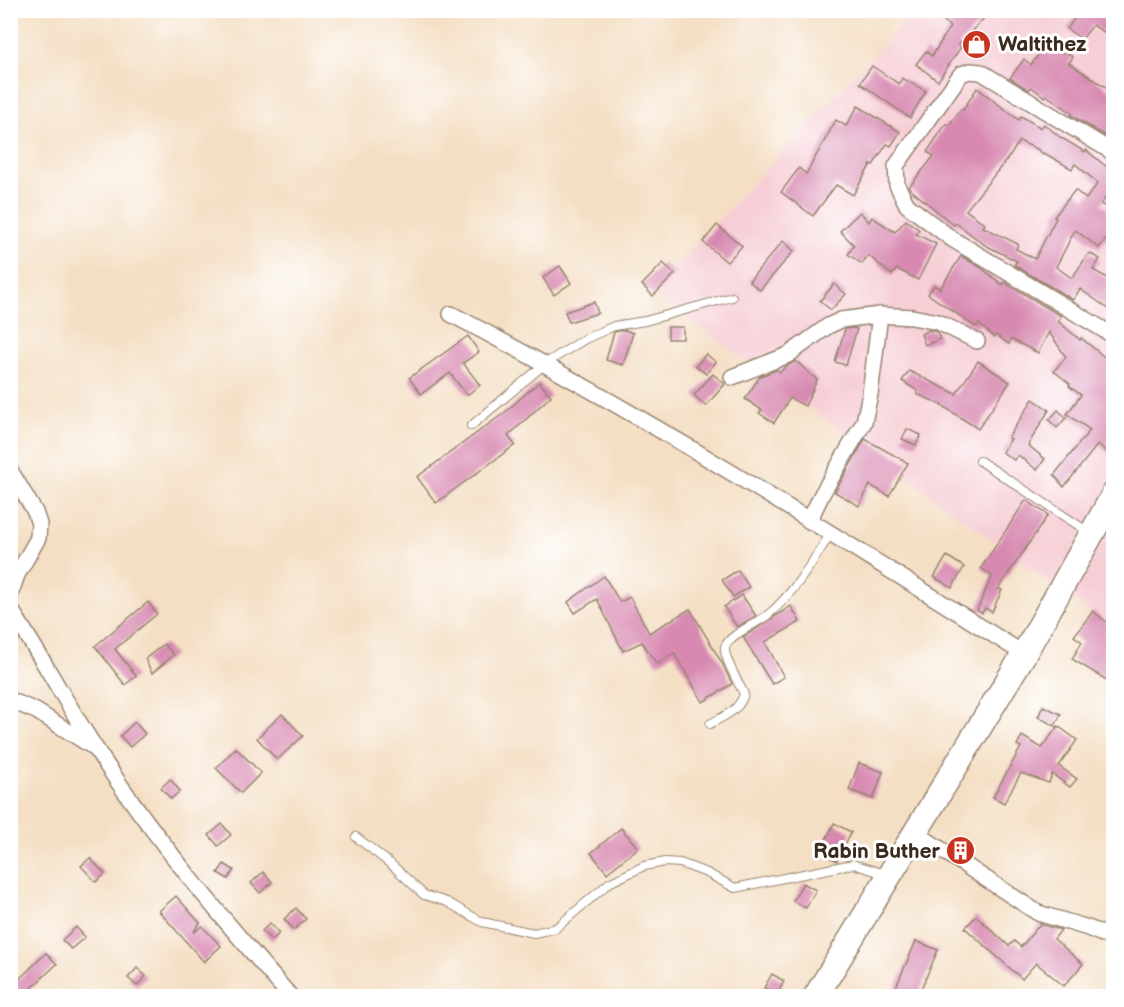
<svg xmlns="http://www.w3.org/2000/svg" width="1124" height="1007" viewBox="0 0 1124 1007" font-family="'Balsamiq Sans',sans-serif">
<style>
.built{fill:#f6cfd6}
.building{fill:#d889b1;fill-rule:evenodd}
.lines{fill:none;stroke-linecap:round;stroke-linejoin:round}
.service-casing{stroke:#988471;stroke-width:10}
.minor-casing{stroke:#988471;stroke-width:18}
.primary-casing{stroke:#988471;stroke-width:27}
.service{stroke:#fff;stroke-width:8}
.minor{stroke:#fff;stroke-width:15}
.primary{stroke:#fff;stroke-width:24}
.labels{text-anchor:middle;stroke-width:6;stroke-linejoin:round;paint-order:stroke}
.poi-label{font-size:21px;font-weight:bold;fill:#3b2a1e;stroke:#fff;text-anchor:start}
</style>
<rect width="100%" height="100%" fill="#fff"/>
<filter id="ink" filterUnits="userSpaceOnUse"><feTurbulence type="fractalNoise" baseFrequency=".0167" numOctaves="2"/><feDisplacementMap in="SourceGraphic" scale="12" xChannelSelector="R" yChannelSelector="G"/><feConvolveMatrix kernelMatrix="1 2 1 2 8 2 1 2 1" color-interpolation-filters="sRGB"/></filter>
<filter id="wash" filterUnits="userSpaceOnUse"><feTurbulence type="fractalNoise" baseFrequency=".008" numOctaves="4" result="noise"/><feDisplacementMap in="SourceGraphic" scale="24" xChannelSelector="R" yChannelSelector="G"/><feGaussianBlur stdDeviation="1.35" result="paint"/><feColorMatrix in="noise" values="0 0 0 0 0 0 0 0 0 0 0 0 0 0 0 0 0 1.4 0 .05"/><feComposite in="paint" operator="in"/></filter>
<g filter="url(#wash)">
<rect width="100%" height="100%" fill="#f4dfc4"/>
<path class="built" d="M914,11H1113V628L651,292Z"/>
<g id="blocks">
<g class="building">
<path d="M933,10H980L986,16L958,45L961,47L938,81L916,64L926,51L932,56L950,27Z"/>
<path d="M1080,10H1113V38L1093,25L1082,39L1067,29Z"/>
<path d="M1047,43L1062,53L1064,51L1073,57L1069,63L1113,92V141L1071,115L1072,113L1046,95L1045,97L1031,87L1029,90L1010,78L1024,59L1031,65Z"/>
<path d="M872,66L899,84L902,78L926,91L910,118L860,83Z"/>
<path d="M977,88L1019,120L1021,116L1041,128L1044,124L1060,137L1085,152L1086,150L1113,172V187L1101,204L1108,209L1107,211L1113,216V230L1099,248L1075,230L1056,267L1072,278L1089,253L1100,259L1093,270L1113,281V304L1110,310L1080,289L1073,300L1014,265L1017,261L985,245L956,223L954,225L911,190L909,187L934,156L927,152L946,124L949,125L961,109L963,110ZM1019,141L1037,149L1043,154L1044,153L1072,169L1075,164L1098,183L1086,199L1075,190L1054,217L1056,218L1035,259L1016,249L1018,244L983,227L985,224L966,210L1012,153Z"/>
<path d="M858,106L900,132L891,146L887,144L873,165L871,164L853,195L836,185L813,216L781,192L799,168L806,174L836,120L846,126Z"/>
<path d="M860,212L869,222L872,217L895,232L906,220L919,230L916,234L936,244L918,280L897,269L892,275L868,255L862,264L848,254L854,245L840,231Z"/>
<path d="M717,225L742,246L727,262L703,242Z"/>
<path d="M783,241L794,251L760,290L749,281Z"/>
<path d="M961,256L980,267L1003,285L1004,282L1061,316L1058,321L1080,340L1081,338L1113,364V457L1098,444L1064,487L1054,475L1090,430L1067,414L1081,395L1069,386L1070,384L1054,371L1066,357L1049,332L1038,353L1011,339L1009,344L996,335L994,337L979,324L976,327L928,294L934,285L940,289Z"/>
<path d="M663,263L675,274L653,296L642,285Z"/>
<path d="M560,266L571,283L554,295L543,278Z"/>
<path d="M834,284L846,294L831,310L820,301Z"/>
<path d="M594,302L598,313L569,322L565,312Z"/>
<rect x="668" y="327" width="15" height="12"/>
<path d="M853,328L857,329L846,365L835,362L845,329Z"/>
<path d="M625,330L633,333L623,365L606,360L614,332Z"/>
<path d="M929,330L937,332L940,339L925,345L921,334Z"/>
<path d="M468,336L479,352L463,363L480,385L467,395L450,373L421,394L409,378Z"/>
<path d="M706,354L716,362L706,374L696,366Z"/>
<path d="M796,361L817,380L805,406L790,398L774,423L759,413L762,410L745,399L760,376L777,370L780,372L785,367Z"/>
<path d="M978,361L1010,382L978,429L940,404L917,394L918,391L902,381L909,371L956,394Z"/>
<path d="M713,374L725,384L706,406L694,395Z"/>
<path d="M539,382L551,396L508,436L515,445L436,503L417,477L504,413Z"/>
<path d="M1033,399L1049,410L1028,445L1045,459L1037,470L1018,455L1014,460L1002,452L1011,439L1008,438Z"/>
<path d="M1058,410L1066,418L1057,428L1049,420Z"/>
<path d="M907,429L921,435L916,445L902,439Z"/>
<path d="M865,439L908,463L889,496L870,485L859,506L835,492Z"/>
<path d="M1026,500L1048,515L998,589L1002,590L992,612L985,608L982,613L977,610L992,576L981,568Z"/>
<path d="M947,556L964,567L952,588L934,577Z"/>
<path d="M738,570L749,587L733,597L722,580Z"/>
<path d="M604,576L620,602L630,597L649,633L690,609L722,663L732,684L703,702L674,653L657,664L642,642L623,651L597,599L575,613L568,602Z"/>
<path d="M742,595L756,616L737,627L724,607Z"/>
<path d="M148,602L157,614L115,649L136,676L125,685L95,646Z"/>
<path d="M791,606L800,622L765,642L784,677L772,684L743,637Z"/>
<path d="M1093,611L1113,627V684L1072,659L1082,642L1074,636Z"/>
<path d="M164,644L174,655L152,673L145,659Z"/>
<path d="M1043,706L1061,714L1055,726L1038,717Z"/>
<path d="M282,714L303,736L277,760L257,738Z"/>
<path d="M135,722L145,734L130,747L120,736Z"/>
<path d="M1058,726L1077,740L1059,766L1077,779L1070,787L1052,774L1049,783L1021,773L1004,803L993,797L1021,747L1017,745L1022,736L1042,748Z"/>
<path d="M236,748L261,773L241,793L216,768Z"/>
<path d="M859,763L883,772L873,799L849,790Z"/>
<path d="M170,779L180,791L171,799L161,788Z"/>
<path d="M834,823L851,832L837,861L820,852Z"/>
<path d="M222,824L231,835L218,846L209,835Z"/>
<path d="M621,828L638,848L607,873L591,853Z"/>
<path d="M90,858L105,874L96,882L81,866Z"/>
<path d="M224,864L234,870L228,879L218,873Z"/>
<path d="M263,872L272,882L260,893L251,883Z"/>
<path d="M803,883L816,890L806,908L793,901Z"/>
<path d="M176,896L200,923L194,931L195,932L202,926L221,946L204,962L159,911Z"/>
<path d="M296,908L306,919L294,930L284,919Z"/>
<path d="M976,916L1009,946L1014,941L1021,947L1040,924L1061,930L1054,939L1083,964L1064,986L1036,963L1022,979L965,928Z"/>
<path d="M270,923L279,933L272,941L262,931Z"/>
<path d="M76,927L85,937L71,949L62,940Z"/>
<path d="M916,941L938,950L918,996H892Z"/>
<path d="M46,953L57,964L23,996L12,986Z"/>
<path d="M137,968L146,976L137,986L128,978Z"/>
<path d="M772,974L784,981L777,995L764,988Z"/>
</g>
</g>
</g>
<g filter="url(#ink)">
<use href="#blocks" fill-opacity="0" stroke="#988471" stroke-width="1.5"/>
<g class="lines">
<defs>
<g id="service">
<path d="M471,426L546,363L585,339L614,326L645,321L732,297"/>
<path d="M980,461L1090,533"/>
<path d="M710,724C724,716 739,711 744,694C739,684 723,656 725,647C729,634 759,623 769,614C795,592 812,562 831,533"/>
<path d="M356,837L392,865L424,895L447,902L482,922L534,933L556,928L609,883L644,866L665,862L680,863L707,873L735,888L853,864L885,874"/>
</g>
<g id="minor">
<path d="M1114,153L981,72L970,71L961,74L896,166L897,185L907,205L952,239L1114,336"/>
<path d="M451,314C648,417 836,536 1024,654"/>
<path d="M732,377L788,355L828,326L841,320L880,315L912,317L938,322L977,341"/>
<path d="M10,470L35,512L39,524L38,538L17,575L10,595"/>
<path d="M809,521L822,494L864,422L870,394L880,315"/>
<path d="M10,608C40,654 66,703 96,749C153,837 221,917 290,996"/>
<path d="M10,700L36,711L90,745"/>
<path d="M916,833L1038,913L1088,928L1114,939"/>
</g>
<path id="primary" d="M816,996L1024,654L1114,494"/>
</defs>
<use href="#service" class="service-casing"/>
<use href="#minor" class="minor-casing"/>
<use href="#primary" class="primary-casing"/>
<use href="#service" class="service"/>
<use href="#minor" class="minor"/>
<use href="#primary" class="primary"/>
</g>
</g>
<defs>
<symbol id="shop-disc" viewBox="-11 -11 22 22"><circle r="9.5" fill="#c8321e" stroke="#fff"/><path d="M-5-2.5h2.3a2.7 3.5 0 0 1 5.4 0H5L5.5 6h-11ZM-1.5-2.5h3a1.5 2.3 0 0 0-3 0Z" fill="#fff"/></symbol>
<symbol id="building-disc" viewBox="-11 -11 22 22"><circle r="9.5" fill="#c8321e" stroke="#fff"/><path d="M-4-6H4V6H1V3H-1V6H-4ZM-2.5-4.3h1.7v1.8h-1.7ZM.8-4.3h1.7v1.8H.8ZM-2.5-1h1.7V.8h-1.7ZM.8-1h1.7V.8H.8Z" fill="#fff"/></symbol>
</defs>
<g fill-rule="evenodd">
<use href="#shop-disc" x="960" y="28" width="33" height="33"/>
<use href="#building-disc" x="944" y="834" width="33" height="33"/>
</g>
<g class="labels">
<g class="poi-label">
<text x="998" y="51">Waltithez</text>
<text x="940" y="858" text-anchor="end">Rabin Buther</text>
</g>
</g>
<rect width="1124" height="1007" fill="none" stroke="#fff" stroke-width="36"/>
</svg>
